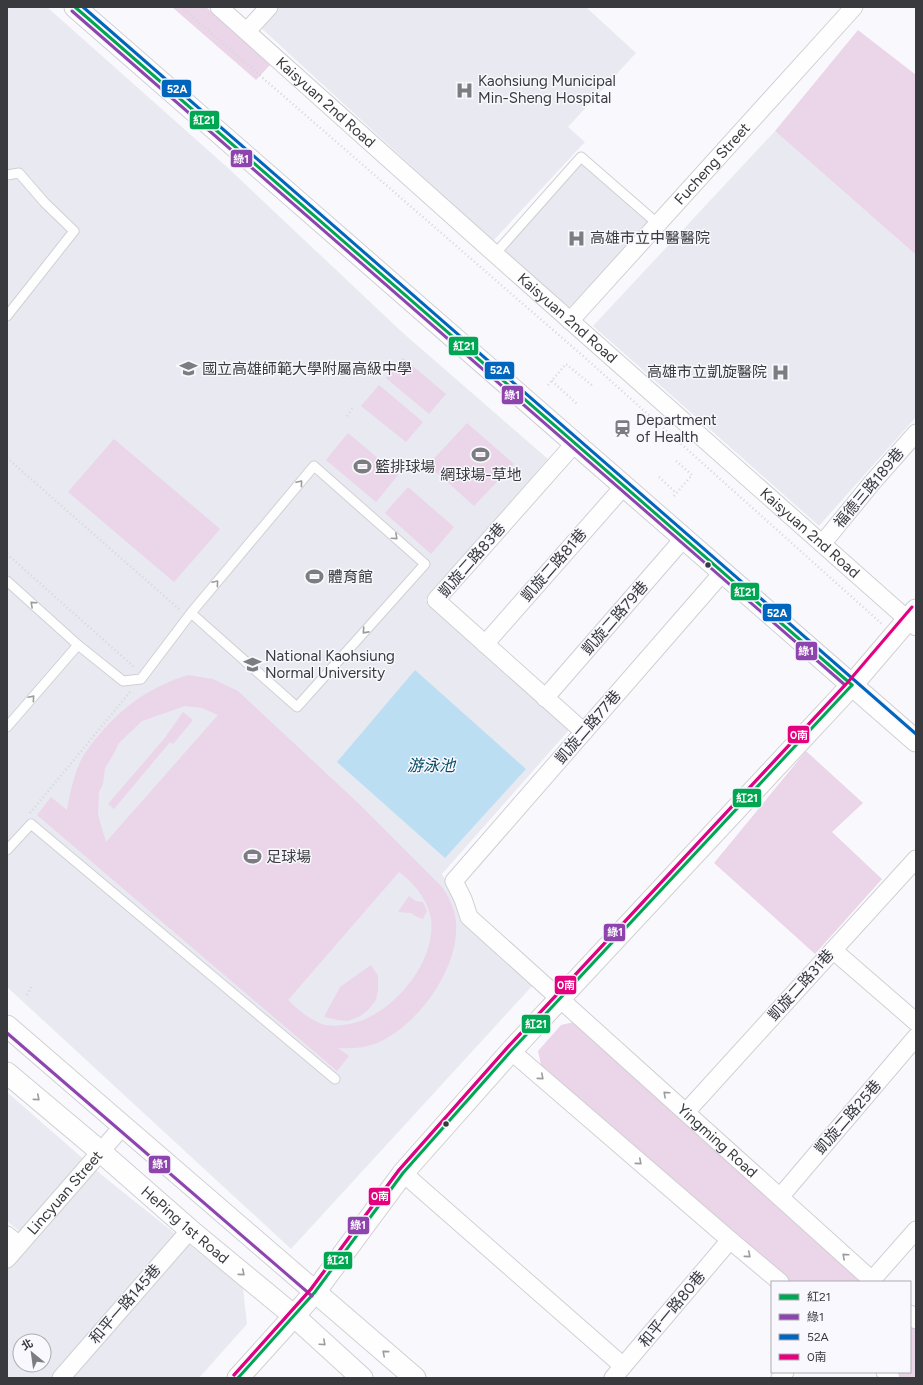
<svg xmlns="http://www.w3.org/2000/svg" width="923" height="1385" viewBox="0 0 923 1385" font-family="Figtree,'Noto Sans TC',sans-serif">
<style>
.built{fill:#e9e9f1;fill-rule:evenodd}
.green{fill:#ebd5e9;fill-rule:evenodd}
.water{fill:#bbdef3}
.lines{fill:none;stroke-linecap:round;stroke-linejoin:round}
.service-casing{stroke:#d0d0d4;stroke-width:11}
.minor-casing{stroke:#d0d0d4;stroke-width:19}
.tertiary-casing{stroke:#d0d0d4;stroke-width:23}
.path{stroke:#d6d7d8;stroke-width:2.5;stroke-dasharray:1 3;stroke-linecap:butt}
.service{stroke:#fefeff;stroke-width:9}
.minor{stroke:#fefeff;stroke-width:17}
.tertiary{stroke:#fefeff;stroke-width:21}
.bus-1-casing{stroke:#f8f8fe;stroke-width:6}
.bus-2-casing{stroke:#f8f8fe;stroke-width:6}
.bus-3-casing{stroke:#f8f8fe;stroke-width:6}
.bus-4-casing{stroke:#f8f8fe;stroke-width:6}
.bus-1{stroke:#00a651;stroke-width:3}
.bus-2{stroke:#8e44ad;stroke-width:3}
.bus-3{stroke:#0065bd;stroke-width:3}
.bus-4{stroke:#e5007d;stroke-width:3}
.oneway{stroke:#9c9c9e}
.bus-dot{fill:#393a3d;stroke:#f8f8fe;stroke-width:1.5}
.labels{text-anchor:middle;stroke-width:3;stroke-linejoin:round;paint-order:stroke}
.poi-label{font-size:15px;fill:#393a3d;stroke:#f8f8fe;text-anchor:start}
.street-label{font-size:15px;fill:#393a3d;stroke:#f8f8fe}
.water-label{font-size:16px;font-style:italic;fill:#064b66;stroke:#f8f8fe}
.line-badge{stroke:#f8f8fe;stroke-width:1.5}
.badge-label{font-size:11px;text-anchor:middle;font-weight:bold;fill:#fff}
</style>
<rect width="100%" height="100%" fill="#f9f9fd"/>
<g class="built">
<path d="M7,7H47L227,167L402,332L548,459L425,600L570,729L442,874L454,898L461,922L534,984L291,1249L7,987Z"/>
<path d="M279,7H586L636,53L568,127L585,142L493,241L260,27Z"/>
<path d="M775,131L916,255V417L819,526L593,326Z"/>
<path d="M582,162L655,227L571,313L499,249Z"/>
<path d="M7,1092L103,1176L243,1288L247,1324L199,1378H7V1269L31,1241L7,1221ZM20,1341H44V1365H20Z"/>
</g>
<g class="green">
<path d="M172,7H206L271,64L256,80Z"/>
<path d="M858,30L916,75V255L775,131Z"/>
<path d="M403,358L446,394L429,414L386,378Z"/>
<path d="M379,385L423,422L406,442L361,406Z"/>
<path d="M467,423L514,464L474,506L428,465Z"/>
<path d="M348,433L398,475L376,502L326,460Z"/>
<path d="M114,439L220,529L174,582L68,492Z"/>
<path d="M408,487L454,527L431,554L385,513Z"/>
<path d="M188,675L213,679L238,691L357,802L442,887C447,894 451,902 454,911C467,959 420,1025 377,1043C364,1048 352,1049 338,1048L349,1056L337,1071L37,815L51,797L67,810C70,793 74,775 81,760C86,750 93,742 99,735C123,706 152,686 188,675ZM185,706L202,708L218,715L106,842L98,815L99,792L103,784L105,768L113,755L119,743L142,721ZM399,872C414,883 428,900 431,919C437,964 388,1021 343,1025C338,1026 331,1026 325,1025C311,1021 298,1010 288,1000Z"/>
<path d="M183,712L193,720L173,744L170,742L114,809L108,804L164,739Z"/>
<path d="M806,751L863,803L832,832L882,879L815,954L714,863Z"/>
<path d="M409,896L416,901L423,902L427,911L423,919L417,917L411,913L398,912Z"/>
<path d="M371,965L378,976V990L376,1000L368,1010L360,1016L348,1021L338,1020L324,1017L340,987Z"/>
<path d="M574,1022L863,1282H784L541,1065L538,1051L561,1025Z"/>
<path d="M910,1324L916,1330V1378H891L885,1372H910Z"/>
</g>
<path class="water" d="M415,670L526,769L445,858L337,762Z"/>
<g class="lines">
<defs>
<g id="service">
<path d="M7,175L19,173L45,203L74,231L7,316"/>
<path d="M495,254L581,157L658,224"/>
<path d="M7,581L78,645L7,727"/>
<path d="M78,645L123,681L141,679L191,613L314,466L425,564L297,707L191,613"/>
<path d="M7,850L31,824L335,1079"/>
</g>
<g id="minor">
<path id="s1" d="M219,7L495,254L916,627"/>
<path d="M247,31L269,7"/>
<path id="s2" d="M570,321L854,7"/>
<path d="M575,443L436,600L584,732"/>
<path d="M822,544L871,484L916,433"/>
<path id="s3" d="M723,572L454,881L463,899L469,917L874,1282"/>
<path d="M485,644L624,486"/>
<path d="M545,698L684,538"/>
<path d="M833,950L916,1022"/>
<path d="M511,1051L730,1240L780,1282"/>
<path d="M686,1112L916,859"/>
<path d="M403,1173L623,1366"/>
<path d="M780,1197L916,1037"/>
<path d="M7,1235L19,1245"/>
<path id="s4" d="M7,1259L123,1126"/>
<path d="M872,1280L916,1230"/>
<path d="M910,1314L916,1320"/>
<path d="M885,1372L891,1378"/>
<path d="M61,1378L190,1230"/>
<path d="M613,1378L730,1240"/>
<path d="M780,1378L785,1372"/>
</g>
<g id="tertiary">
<path d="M75,7L916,741"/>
<path d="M7,1026L415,1378"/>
<path id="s5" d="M7,1073L101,1152L190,1230L294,1316L362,1378"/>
<path d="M238,1378L294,1316L315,1292L403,1173L511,1051L852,685L916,610"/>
</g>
</defs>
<use href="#service" class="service-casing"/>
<use href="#minor" class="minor-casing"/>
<use href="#tertiary" class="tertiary-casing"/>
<g class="path">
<path d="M181,7L583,356L882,624"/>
<path d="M552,381L577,404"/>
<path d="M548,385L566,364L594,387"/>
<path d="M347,416L353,408"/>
<path d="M7,458L180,610"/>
<path d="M659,477L676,493"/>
<path d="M674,496L692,475L675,460"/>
<path d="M7,554L134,667"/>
<path d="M30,813L130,692"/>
<path d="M27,995L32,985"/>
</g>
<use href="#service" class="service"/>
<use href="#minor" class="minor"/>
<use href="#tertiary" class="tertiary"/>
<defs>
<g id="bus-1">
<path d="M75,7L852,685"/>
<path d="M238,1378L315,1292L403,1173L511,1051L852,685"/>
</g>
<g id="bus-2">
<path d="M72,11L845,685L507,1048L399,1170L311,1289L234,1375"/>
<path d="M7,1033L312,1296"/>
</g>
<path id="bus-3" d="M83,7L916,734"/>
<path id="bus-4" d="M234,1375L311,1289L399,1170L507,1048L848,682L912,607"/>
</defs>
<use href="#bus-1" class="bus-1-casing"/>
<use href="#bus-2" class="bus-2-casing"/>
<use href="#bus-3" class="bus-3-casing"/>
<use href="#bus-4" class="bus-4-casing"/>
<use href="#bus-1" class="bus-1"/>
<use href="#bus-2" class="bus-2"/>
<use href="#bus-3" class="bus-3"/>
<use href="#bus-4" class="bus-4"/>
</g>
<defs><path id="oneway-chevron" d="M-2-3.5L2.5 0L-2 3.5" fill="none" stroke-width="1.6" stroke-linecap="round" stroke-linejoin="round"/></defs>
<g class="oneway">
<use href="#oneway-chevron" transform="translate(300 483) rotate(-50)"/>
<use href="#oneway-chevron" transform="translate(395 537) rotate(42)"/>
<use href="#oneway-chevron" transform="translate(216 583) rotate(-50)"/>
<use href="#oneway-chevron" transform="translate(33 604) rotate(-138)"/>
<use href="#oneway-chevron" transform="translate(365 631) rotate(132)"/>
<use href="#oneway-chevron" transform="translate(32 698) rotate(-49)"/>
<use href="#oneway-chevron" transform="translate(541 1077) rotate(41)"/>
<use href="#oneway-chevron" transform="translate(666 1094) rotate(-138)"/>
<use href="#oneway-chevron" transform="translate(37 1098) rotate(40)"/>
<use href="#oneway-chevron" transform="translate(639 1162) rotate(41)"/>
<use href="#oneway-chevron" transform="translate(748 1255) rotate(40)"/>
<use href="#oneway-chevron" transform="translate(845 1256) rotate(-138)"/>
<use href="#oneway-chevron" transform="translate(242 1273) rotate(40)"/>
<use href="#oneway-chevron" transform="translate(323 1343) rotate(42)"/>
<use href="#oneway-chevron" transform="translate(385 1353) rotate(-139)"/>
</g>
<defs>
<symbol id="hospital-bare" viewBox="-9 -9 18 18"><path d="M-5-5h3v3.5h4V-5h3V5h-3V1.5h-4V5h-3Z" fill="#7c7d80" stroke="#f8f8fe" stroke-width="2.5" paint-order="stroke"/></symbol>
<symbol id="school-bare" viewBox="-9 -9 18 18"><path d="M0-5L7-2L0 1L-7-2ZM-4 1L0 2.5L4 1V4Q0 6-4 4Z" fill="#7c7d80" stroke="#f8f8fe" stroke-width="2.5" paint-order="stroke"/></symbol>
<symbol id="station-bare" viewBox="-9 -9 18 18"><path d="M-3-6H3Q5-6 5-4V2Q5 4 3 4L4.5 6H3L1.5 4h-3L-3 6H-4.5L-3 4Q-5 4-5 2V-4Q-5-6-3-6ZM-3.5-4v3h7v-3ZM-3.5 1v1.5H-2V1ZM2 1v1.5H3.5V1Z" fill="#7c7d80" stroke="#f8f8fe" stroke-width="2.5" paint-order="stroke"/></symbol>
<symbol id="stadium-bare" viewBox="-9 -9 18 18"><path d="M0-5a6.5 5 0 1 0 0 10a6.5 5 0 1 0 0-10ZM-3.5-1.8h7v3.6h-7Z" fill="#7c7d80" stroke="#f8f8fe" stroke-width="2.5" paint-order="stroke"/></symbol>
<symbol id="university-bare" viewBox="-9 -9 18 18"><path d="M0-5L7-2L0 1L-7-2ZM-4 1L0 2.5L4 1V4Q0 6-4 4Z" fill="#7c7d80" stroke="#f8f8fe" stroke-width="2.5" paint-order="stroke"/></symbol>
</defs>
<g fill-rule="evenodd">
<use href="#hospital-bare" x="452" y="78" width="25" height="25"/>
<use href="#hospital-bare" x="564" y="226" width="25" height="25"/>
<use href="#school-bare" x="176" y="356" width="25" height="25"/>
<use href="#hospital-bare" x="768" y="360" width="25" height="25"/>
<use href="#station-bare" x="610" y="416" width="25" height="25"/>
<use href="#stadium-bare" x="468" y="442" width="25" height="25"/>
<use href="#stadium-bare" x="350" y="454" width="25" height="25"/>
<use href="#stadium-bare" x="302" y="564" width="25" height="25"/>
<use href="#university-bare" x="240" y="652" width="25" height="25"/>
<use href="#stadium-bare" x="240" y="844" width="25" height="25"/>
</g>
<g class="bus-dot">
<circle cx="708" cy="565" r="3.5"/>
<circle cx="446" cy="1124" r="3.5"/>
</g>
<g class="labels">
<g class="poi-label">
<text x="478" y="86">Kaohsiung Municipal<tspan x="478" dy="17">Min-Sheng Hospital</tspan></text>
<text x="590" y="243">高雄市立中醫醫院</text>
<text x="202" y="374">國立高雄師範大學附屬高級中學</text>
<text x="767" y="377" text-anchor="end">高雄市立凱旋醫院</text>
<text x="636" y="425">Department<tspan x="636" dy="17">of Health</tspan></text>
<text x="375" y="472">籃排球場</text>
<text x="481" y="480" text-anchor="middle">網球場-草地</text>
<text x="328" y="582">體育館</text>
<text x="265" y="661">National Kaohsiung<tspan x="265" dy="17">Normal University</tspan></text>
<text x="266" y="862">足球場</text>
</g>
<g class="street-label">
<text dy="5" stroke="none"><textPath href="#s1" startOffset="143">Kaisyuan 2nd Road</textPath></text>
<text dy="5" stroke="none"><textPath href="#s2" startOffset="212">Fucheng Street</textPath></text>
<text dy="5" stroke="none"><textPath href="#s1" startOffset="467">Kaisyuan 2nd Road</textPath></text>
<text transform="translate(869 488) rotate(-50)" y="5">福德三路189巷</text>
<text dy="5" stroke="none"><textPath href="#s1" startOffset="791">Kaisyuan 2nd Road</textPath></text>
<text transform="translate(472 560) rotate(-49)" y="5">凱旋二路83巷</text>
<text transform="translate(554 565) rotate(-49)" y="5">凱旋二路81巷</text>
<text transform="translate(615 618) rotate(-49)" y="5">凱旋二路79巷</text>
<text transform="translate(588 727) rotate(-49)" y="5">凱旋二路77巷</text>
<text transform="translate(801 985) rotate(-48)" y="5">凱旋二路31巷</text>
<text transform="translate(848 1117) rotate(-49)" y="5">凱旋二路25巷</text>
<text dy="5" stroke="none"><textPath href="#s3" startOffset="783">Yingming Road</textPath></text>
<text dy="5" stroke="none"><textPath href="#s4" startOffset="88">Lincyuan Street</textPath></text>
<text dy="5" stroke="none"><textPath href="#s5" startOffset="234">HePing 1st Road</textPath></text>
<text transform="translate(125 1304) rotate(-49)" y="5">和平一路145巷</text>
<text transform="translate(672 1309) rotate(-50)" y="5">和平一路80巷</text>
</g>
<g class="water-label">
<text x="431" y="771">游泳池</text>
</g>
</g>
<g class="line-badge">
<rect x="161" y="79" width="31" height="19" rx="4" fill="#0065bd"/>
<rect x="189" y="110" width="31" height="20" rx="4" fill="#00a651"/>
<rect x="230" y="149" width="23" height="19" rx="4" fill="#8e44ad"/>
<rect x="448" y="336" width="31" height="20" rx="4" fill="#00a651"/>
<rect x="484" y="361" width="31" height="19" rx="4" fill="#0065bd"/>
<rect x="501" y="385" width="23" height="20" rx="4" fill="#8e44ad"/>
<rect x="730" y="582" width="30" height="19" rx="4" fill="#00a651"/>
<rect x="762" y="603" width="30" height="19" rx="4" fill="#0065bd"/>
<rect x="795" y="641" width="23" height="20" rx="4" fill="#8e44ad"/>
<rect x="787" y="725" width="23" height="19" rx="4" fill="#e5007d"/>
<rect x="732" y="788" width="30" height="20" rx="4" fill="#00a651"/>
<rect x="603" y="923" width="23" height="19" rx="4" fill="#8e44ad"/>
<rect x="554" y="975" width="23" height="20" rx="4" fill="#e5007d"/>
<rect x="521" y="1014" width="30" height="20" rx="4" fill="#00a651"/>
<rect x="148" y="1155" width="23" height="19" rx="4" fill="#8e44ad"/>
<rect x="368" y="1187" width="23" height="19" rx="4" fill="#e5007d"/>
<rect x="347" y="1216" width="23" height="19" rx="4" fill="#8e44ad"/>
<rect x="323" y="1251" width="30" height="19" rx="4" fill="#00a651"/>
</g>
<g class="badge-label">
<text x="177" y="93">52A</text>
<text x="204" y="124">紅21</text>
<text x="241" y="163">綠1</text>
<text x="464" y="350">紅21</text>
<text x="500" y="374">52A</text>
<text x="512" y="399">綠1</text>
<text x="745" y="596">紅21</text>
<text x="777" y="617">52A</text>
<text x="806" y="655">綠1</text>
<text x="799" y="739">0南</text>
<text x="747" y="802">紅21</text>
<text x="615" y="936">綠1</text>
<text x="566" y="989">0南</text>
<text x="536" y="1028">紅21</text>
<text x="160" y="1168">綠1</text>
<text x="380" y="1200">0南</text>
<text x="358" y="1229">綠1</text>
<text x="338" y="1264">紅21</text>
</g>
<rect width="923" height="1385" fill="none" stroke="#393a3d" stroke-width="16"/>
<rect x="771" y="1281" width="140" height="92" fill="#f8f8fe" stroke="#acacb1"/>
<rect x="779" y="1294" width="20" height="6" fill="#00a651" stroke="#acacb1"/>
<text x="807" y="1301" font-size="12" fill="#393a3d">紅21</text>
<rect x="779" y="1314" width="20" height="6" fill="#8e44ad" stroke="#acacb1"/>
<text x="807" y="1321" font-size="12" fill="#393a3d">綠1</text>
<rect x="779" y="1334" width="20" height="6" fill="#0065bd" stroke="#acacb1"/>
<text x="807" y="1341" font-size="12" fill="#393a3d">52A</text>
<rect x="779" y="1354" width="20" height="6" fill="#e5007d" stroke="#acacb1"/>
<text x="807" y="1361" font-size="12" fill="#393a3d">0南</text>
<g transform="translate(32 1353) rotate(331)"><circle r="19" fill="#f8f8fe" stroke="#acacb1"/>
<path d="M0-3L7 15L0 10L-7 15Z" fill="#7c7d80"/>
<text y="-6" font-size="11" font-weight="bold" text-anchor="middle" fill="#393a3d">北</text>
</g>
</svg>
